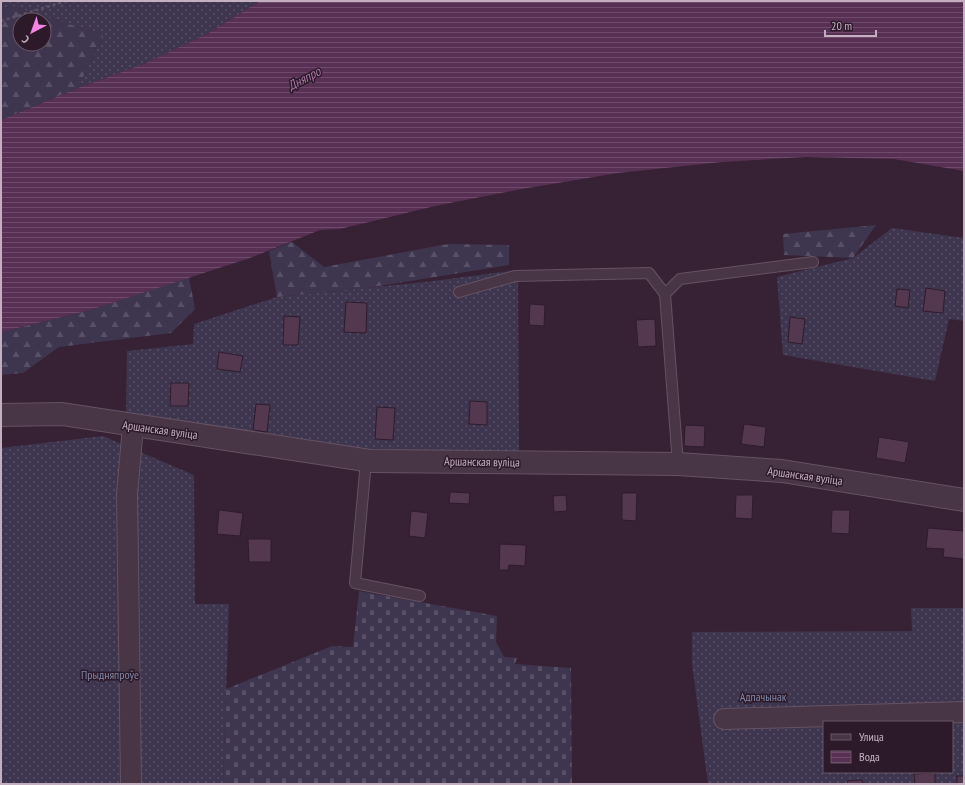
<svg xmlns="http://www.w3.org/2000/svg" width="965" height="785" viewBox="0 0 965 785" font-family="'PT Sans Narrow',sans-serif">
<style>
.grass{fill:url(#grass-dots);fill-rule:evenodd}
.forest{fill:url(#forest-firs);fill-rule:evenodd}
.cemetery{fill:url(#cemetery-stones)}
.water{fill:url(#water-rules)}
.building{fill:#533850;stroke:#2e1c2c}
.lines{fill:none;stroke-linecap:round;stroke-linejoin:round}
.service-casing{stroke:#655263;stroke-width:12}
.minor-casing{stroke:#655263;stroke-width:22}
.tertiary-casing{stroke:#655263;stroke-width:24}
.path{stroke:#5f5165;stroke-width:2.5;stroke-dasharray:3 3;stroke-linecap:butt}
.service{stroke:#483545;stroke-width:10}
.minor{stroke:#483545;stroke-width:20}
.tertiary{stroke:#483545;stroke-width:22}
.labels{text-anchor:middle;stroke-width:3;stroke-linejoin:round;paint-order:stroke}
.street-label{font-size:12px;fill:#c4afc1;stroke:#2c1a2a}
.park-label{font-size:12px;fill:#7f86a4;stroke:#2c1a2a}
.water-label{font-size:13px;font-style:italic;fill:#ac78a6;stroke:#2c1a2a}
</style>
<defs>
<pattern id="grass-dots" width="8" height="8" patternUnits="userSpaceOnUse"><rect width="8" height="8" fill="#3e364e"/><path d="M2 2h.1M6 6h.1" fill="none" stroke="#585166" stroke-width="1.8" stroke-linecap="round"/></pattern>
<pattern id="forest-firs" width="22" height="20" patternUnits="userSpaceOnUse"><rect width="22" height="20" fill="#3e364e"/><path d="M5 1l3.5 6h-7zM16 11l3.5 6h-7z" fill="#585166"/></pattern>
<pattern id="cemetery-stones" width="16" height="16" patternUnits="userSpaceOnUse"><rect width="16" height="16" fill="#3e364e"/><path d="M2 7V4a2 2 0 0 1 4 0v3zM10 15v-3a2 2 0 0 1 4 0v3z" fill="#585166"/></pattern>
<pattern id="water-rules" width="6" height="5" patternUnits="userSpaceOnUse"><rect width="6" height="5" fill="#583053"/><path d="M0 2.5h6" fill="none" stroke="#6e4b6a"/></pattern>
</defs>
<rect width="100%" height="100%" fill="#372135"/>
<g class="grass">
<path d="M1,1H260L207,34L146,63L78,88L103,35L12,6L1,9Z"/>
<path d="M892,228L964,238V321L949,319L935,381L783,355L777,277L853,258Z"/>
<path d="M518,270L519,453H365L126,416L127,351L193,344L194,324L277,297L425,282Z"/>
<path d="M103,436L194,475L195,604H229L223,784H1V448Z"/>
<path d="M911,608H964V784H708L692,664V632L912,631ZM824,722H952V772H824Z"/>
</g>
<g class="forest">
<path d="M12,6L103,35L78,88L1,120V9ZM20,20H44V44H20Z"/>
<path d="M876,225L853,258L784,255L783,234Z"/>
<path d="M292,242L324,267L448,244L509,245V265L367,288L277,297L269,251Z"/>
<path d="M189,277L195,309L171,333L59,347L23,373L1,375V332L90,310Z"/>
</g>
<path class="cemetery" d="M359,591L497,616L496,642L504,657L517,658L515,664L571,668L572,784H223L226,689L332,646L353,647Z"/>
<path class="water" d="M260,1H964V171L894,159L806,157L722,162L618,173L522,189L435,206L340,229L320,230L250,258L90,310L1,332V120L78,88L146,63L207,34Z"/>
<g class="building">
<path d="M926,288L945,291L943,313L923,311Z"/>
<path d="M897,289L910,290L908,308L895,306Z"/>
<path d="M346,302L367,303L366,333L344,332Z"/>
<path d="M530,304L545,305L544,326L529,325Z"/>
<path d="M284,316L300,317L298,345H283Z"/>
<path d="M790,317L805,319L802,344L788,342Z"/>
<path d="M655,319L656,346L638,347L636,320Z"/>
<path d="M219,352L243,356L240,372L217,369Z"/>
<path d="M171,383H189L188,406H170Z"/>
<path d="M470,401L487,402V425L469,424Z"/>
<path d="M256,404L270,405L267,432L253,430Z"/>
<path d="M377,407L395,408L393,440L375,439Z"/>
<path d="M744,424L766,427L764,447L741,444Z"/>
<path d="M685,425L705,426L704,447L684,446Z"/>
<path d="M879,437L909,442L905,463L876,458Z"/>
<path d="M450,492L470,493L469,504L449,503Z"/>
<path d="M622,493H637L636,521L622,520Z"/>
<path d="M566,495L567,511L554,512L553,496Z"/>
<path d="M736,495H753L752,519L735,518Z"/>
<path d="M219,510L243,513L240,536L217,534Z"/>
<path d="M832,510H850L849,534L831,533Z"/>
<path d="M411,511L428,513L425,538L409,536Z"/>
<path d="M928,528L964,531V559L943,557L944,549L926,548Z"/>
<path d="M248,539H271V562H249Z"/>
<path d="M500,544L526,545L525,566L509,565L508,570H499Z"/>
<path d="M935,773V784H915L914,774Z"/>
<rect x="957" y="776" width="7" height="8"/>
<path d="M862,780L863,784H848L847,781Z"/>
</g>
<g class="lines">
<defs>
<g id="service">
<path d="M459,292L515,276L649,273L665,294"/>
<path d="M366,461L355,583L420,596"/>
<path d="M678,464L665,294L680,279L813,262"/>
</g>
<g id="minor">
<path d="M724,719L964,712"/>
<path d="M131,784L127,494L133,426"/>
</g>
<path id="tertiary" d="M1,415L62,414L371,461L678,464L782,471L964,500"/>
</defs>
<use href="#service" class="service-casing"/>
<use href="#minor" class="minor-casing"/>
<use href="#tertiary" class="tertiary-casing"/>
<path class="path" d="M1,21L66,1"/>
<use href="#service" class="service"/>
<use href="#minor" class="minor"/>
<use href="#tertiary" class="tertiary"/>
</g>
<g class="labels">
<g class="street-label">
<text transform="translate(160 430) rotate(8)" y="4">Аршанская вуліца</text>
<text transform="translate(482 462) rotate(1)" y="4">Аршанская вуліца</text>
<text transform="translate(805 476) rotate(8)" y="4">Аршанская вуліца</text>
</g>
<g class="park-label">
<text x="110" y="679">Прыдняпроўе</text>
<text x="763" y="701">Адпачынак</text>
</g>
<g class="water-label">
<text transform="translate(304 78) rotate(-28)" y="5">Дняпро</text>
</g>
</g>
<rect width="965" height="785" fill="none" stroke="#c4afc1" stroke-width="4"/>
<rect x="823" y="721" width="130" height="52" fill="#2c1a2a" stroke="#695666"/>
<rect x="831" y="734" width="20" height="6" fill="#483545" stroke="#695666"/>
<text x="859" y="741" font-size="12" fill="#c4afc1">Улица</text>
<rect x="831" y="751" width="20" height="12" fill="url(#water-rules)" stroke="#695666"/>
<text x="859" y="761" font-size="12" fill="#c4afc1">Вода</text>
<g transform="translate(32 32) rotate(221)"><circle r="19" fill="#2c1a2a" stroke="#695666"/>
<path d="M0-3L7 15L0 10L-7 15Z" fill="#f485e2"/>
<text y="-6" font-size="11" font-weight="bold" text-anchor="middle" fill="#c4afc1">С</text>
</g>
<path d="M825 30v6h51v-6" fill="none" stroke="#c4afc1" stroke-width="2"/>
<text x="831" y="30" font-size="12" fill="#c4afc1" stroke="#2c1a2a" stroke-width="3" paint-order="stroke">20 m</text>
</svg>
